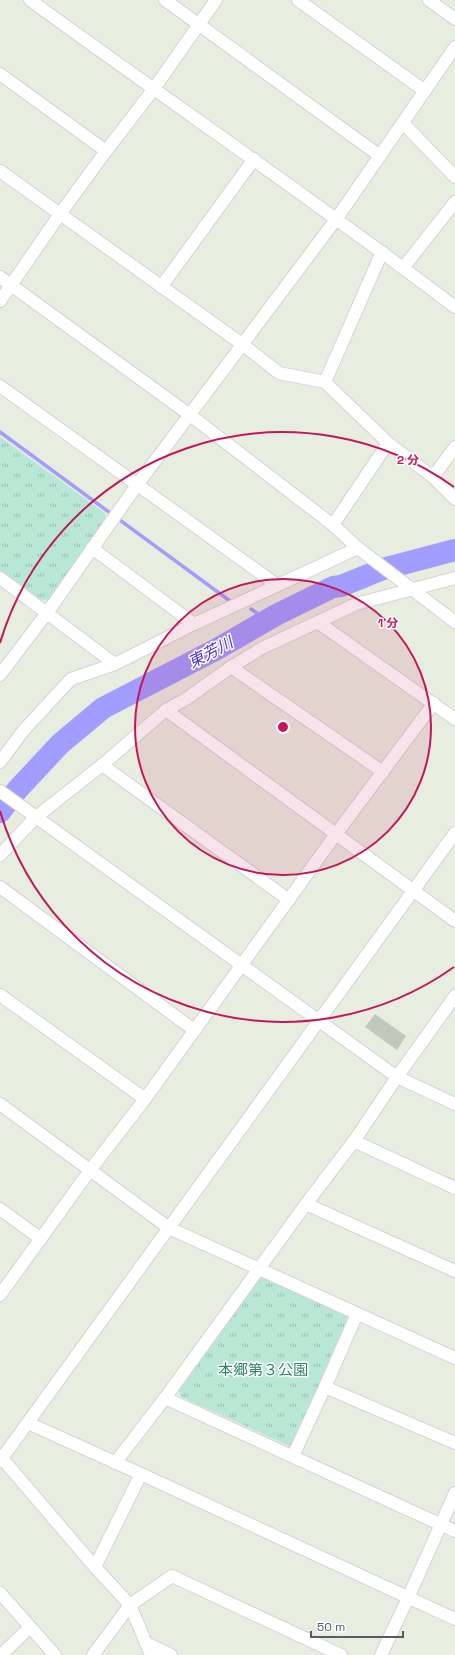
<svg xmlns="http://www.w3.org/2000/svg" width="455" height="1655" viewBox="0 0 455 1655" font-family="'Space Grotesk','Noto Sans JP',sans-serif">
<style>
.grass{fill:url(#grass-tufts)}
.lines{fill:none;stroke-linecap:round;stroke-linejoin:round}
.stream{stroke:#a19dff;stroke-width:3.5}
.river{stroke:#a19dff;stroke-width:22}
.building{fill:#c4c7bc}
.minor-casing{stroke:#d5d2da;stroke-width:14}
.minor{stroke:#fff;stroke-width:12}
.ring{fill:none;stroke:#c2185b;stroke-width:2}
.labels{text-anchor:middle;stroke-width:3;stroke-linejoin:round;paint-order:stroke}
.park-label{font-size:15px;fill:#2e8466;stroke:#fff}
.water-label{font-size:16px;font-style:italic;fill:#4937ca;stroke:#fff}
.centre{fill:#c2185b;stroke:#fff;stroke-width:2}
.ring-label{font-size:12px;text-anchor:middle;font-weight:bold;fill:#c2185b;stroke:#fff;stroke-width:3;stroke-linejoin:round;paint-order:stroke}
</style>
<defs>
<pattern id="grass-tufts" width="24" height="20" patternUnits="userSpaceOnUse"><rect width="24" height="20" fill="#b9e7d5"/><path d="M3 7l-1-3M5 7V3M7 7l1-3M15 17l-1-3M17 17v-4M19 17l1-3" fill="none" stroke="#99beb0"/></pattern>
</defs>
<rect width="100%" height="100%" fill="#e7eddf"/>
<g class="grass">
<path d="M0,437L105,513V522L49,600H41L0,570Z"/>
<path d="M267,1276L348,1317L292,1447L181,1397L178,1389L259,1278Z"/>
</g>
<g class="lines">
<g class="stream">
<path d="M0,432L230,601"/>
<path d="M251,609L267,620"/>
</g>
<path class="river" d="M0,812L18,789L60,744L103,708L217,649L276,615L333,587L341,586L383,569L455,550"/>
</g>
<path class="building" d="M375,1014L406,1036L397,1050L365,1027Z"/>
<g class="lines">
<defs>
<g id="minor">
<path d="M30,0C171,103 316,201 455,307"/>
<path d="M165,0L380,156"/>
<path d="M298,0L425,91"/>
<path d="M429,0L455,19"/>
<path d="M0,74L106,151"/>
<path d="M403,123L455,177"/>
<path d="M0,171L242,344L279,373L325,382L388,443L433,477L455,499"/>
<path d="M403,268L455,202"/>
<path d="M0,277L190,415L333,525L358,548L455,622"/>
<path d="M161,287L254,159"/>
<path d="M0,301L60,214L106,151L153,90L216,0"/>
<path d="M325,382L382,252"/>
<path d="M0,386L277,585"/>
<path d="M433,477L455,447"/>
<path d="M333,525L388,443"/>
<path d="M92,548L194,624"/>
<path d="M0,578L115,664"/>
<path d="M319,623L455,719"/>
<path d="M231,667L383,772"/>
<path d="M0,675L47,613L137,485L337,218L455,47"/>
<path d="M166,710L455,921"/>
<path d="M0,762L23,731L71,679L115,664L194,624L358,548"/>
<path d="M102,765L289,900"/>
<path d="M0,791L397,1077L455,1104"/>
<path d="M0,855L36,817L102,765L166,710L186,699L231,667L262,648L356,604L455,578"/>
<path d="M0,887L194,1030"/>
<path d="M0,995L145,1099"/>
<path d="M0,1104L169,1228L455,1358"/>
<path d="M354,1141L455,1188"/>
<path d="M306,1204L455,1271"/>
<path d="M0,1209L41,1239"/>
<path d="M0,1295L91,1169L145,1099L336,834L434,703"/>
<path d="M357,1314L325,1387L455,1443"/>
<path d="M165,1398L455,1531"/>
<path d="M28,1423L141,1474L455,1619"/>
<path d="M0,1456L95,1567L130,1605L151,1655"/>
<path d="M293,1456L325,1387"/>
<path d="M0,1461L455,833"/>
<path d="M115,1463L165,1398L306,1204L354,1141L397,1077L455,996"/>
<path d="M95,1567L141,1474"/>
<path d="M0,1593L55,1655"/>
<path d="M146,1643L171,1655"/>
<path d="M1,1655L30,1627"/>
<path d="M93,1655L130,1605L172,1576L341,1655"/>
<path d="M381,1655L408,1598L455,1493"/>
</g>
</defs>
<use href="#minor" class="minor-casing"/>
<use href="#minor" class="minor"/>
</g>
<circle cx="283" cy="727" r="148" fill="#c2185b" fill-opacity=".12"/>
<g class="ring">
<circle cx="283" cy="727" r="148"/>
<path d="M454 967A295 295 0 0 1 0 811M0 643A295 295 0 0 1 454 487"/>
</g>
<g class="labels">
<g class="park-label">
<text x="263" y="1375">本郷第３公園</text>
</g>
<g class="water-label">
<text transform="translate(210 652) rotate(-28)" y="6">東芳川</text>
</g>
</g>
<circle cx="283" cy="727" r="6" class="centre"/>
<g class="ring-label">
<text x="408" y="464">2 分</text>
<text x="388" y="627">1 分</text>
</g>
<path d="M311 1631v6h92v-6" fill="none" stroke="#5a5862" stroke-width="2"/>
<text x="317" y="1631" font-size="12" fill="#5a5862" stroke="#ffffff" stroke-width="3" paint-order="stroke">50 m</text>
</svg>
